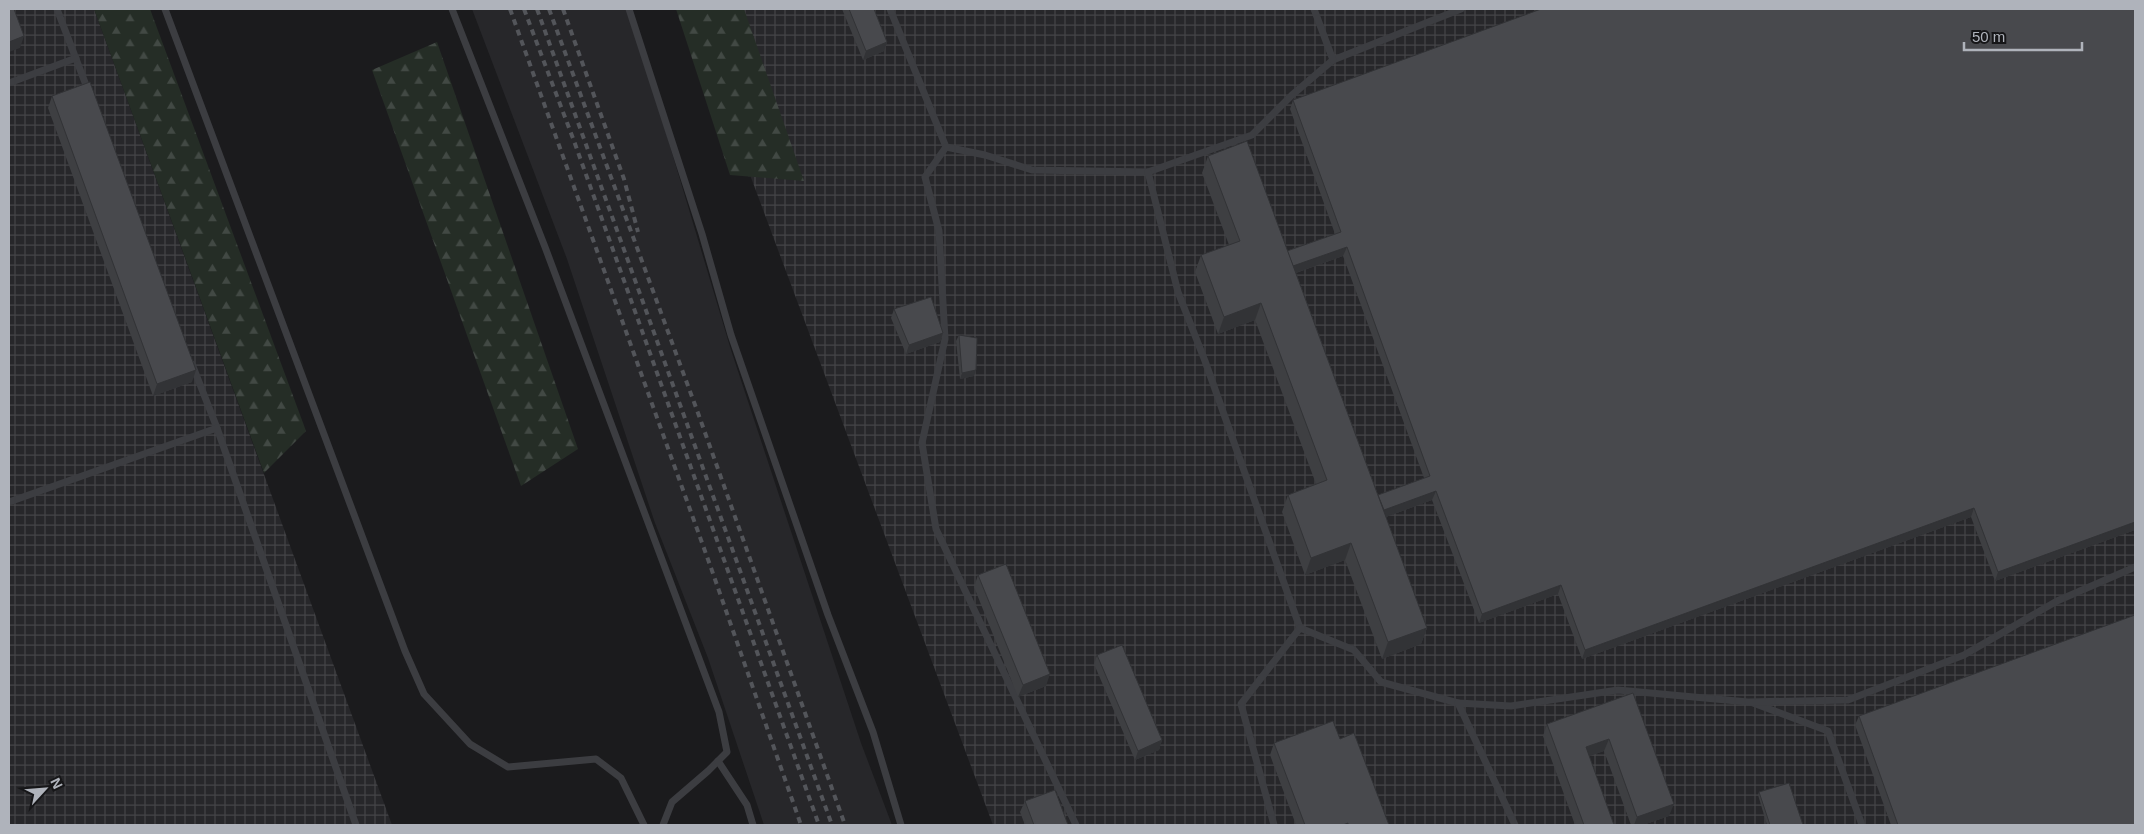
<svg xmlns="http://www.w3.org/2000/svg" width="2144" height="834" viewBox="0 0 2144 834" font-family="Helvetica,sans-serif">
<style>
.built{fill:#27272a}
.industrial{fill:url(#industrial-grid)}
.forest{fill:url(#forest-firs)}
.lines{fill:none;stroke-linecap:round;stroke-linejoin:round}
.lane{stroke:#3c3d41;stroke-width:7}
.rail{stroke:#53555a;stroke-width:4;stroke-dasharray:6 5;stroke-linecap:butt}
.wall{fill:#3e3f42;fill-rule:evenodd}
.shaded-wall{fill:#323336}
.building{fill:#48494d;stroke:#323336}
</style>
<defs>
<pattern id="industrial-grid" width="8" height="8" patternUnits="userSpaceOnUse" patternTransform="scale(1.25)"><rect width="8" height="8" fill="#27272a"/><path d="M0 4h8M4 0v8" fill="none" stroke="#444447"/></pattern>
<pattern id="forest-firs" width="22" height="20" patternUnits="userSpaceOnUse" patternTransform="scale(1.25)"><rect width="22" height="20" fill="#252d26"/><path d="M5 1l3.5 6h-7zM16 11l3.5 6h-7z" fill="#424944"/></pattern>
</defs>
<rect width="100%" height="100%" fill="#1b1b1d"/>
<path class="built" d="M472,9H629L731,350L861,743L892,825H764L708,658L655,523L567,259Z"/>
<g class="industrial">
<path d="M9,9H94L392,825H9Z"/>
<path d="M688,9H2135V825H993Z"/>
</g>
<g class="forest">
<path d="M94,9H150L306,431L264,473Z"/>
<path d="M676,9H744L804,181L730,175Z"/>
<path d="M437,42L578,449L521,486L372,70Z"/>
</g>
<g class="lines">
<g class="lane">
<path d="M57,9L89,93"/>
<path d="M165,9L405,651L424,694L470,744L508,767L596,759L621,778L644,825"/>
<path d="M452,9L545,247L719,712L727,752L708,771L672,802L663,825"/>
<path d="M629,9L702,234L731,335L828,615L873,732L901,825"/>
<path d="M890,9L946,147L985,155L1032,170L1148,172L1252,135L1292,95L1333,60L1461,9"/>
<path d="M1314,9L1333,60"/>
<path d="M9,83L76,58"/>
<path d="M946,147L925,177L939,231L945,339L922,443L936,529L1076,825"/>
<path d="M1148,172L1178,292L1205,361L1300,628L1241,704L1274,825"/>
<path d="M192,364L217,428"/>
<path d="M9,502L217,428L356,825"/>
<path d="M1300,628L1354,650L1381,682L1458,703"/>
<path d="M1753,703L1828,731L1862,825"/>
<path d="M718,761L747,805L753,825"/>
<path d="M1515,825L1458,703L1511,706L1618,690L1748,702L1848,700L1964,655L2057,601L2135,567"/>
</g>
<g class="rail">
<path d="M510,9L710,565L801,825"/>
<path d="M524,9L574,141L819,825"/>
<path d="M537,9L832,825"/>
<path d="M549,9L698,413L845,825"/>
<path d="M563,9L624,179L638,232"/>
</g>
</g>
<g class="wall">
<path d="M842,9H874L887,42L884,51L863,60Z"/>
<path d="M2135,9V530L1995,581L1971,517L1582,659L1558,594L1479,623L1432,500L1386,517L1427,628L1421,644L1382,659L1345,560L1305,575L1282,512L1288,495L1316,484L1255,320L1218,334L1195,272L1201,255L1229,245L1202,173L1208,156L1287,251L1335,234L1290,109L1293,100ZM1343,256L1424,478L1378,495L1296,273Z"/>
<path d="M52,96L192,382L153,396L48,108Z"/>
<path d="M894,309L943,333L940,342L906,354L891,318Z"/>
<path d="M959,335L976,370L974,376L960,379L956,341Z"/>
<path d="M978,575L1046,686L1018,697L974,587Z"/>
<path d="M1097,655L1162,740L1159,750L1135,760L1094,664Z"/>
<path d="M1633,693L1669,816L1643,825H1631L1604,751L1589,756L1614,825H1575L1543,736L1547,724Z"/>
<path d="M1859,716L2135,825H1891L1855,725Z"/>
<path d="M1340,739L1389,825H1296L1270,755L1274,743Z"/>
<path d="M1759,792L1803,825H1767L1758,795Z"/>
<path d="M1025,801L1068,825H1025L1020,812Z"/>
</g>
<g class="shaded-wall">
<path d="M24,36L20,48L9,52V42Z"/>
<path d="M887,42L884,51L863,60L866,51Z"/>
<path d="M1347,247L1343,256L1284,277L1287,268Z"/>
<path d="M1261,303L1255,320L1218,334L1224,317Z"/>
<path d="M943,333L940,342L906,354L909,345Z"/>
<path d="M196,370L192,382L153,396L157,384Z"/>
<path d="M976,370L974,376L960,379L962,373Z"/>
<path d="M1436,491L1432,500L1375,521L1378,512Z"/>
<path d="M1974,508L1971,517L1582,659L1585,650Z"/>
<path d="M2135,522V530L1995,581L1998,572Z"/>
<path d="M1351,543L1345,560L1305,575L1311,558Z"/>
<path d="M1561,585L1558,594L1479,623L1482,614Z"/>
<path d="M1427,628L1421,644L1382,659L1388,642Z"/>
<path d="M1050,674L1046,686L1018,697L1023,685Z"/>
<path d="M1609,739L1604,751L1581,759L1586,747Z"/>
<path d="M1162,740L1159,750L1135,760L1138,751Z"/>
<path d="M1674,804L1669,816L1643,825H1634L1637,817Z"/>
</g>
<g class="building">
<path d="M9,9H14L24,36L9,42Z"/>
<path d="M849,9H874L887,42L866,51Z"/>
<path d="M1541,9H2135V522L1998,572L1974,508L1585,650L1561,585L1482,614L1436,491L1384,510L1378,495L1430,476L1347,247L1293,266L1287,251L1341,232L1293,100Z"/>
<path d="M90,82L196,370L157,384L52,96Z"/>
<path d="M1247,141L1427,628L1388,642L1351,543L1311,558L1288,495L1327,480L1261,303L1224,317L1201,255L1240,241L1208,156Z"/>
<path d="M931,297L943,333L909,345L894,309Z"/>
<path d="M959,335L977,338L976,370L962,373Z"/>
<path d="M1006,564L1050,674L1023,685L978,575Z"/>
<path d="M2135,615V825H1898L1859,716Z"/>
<path d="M1122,645L1162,740L1138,751L1097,655Z"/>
<path d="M1633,693L1674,804L1637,817L1609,739L1586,747L1614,825H1584L1547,724Z"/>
<path d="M1333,721L1340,739L1354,733L1389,825H1348V823L1343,825H1305L1274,743Z"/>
<path d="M1789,783L1803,825H1770L1759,792Z"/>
<path d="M1055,790L1068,825H1034L1025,801Z"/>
</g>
<rect width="2144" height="834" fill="none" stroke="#afb3bb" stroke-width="20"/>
<g transform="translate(45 789) rotate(64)" stroke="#161618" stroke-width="4" paint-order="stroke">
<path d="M0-4L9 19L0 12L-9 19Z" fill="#afb3bb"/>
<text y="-8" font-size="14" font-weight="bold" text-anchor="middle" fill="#afb3bb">N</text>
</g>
<path d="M1964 42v8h118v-8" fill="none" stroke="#afb3bb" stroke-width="2.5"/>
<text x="1972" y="42" font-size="15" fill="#afb3bb" stroke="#161618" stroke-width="4" paint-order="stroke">50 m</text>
</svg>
